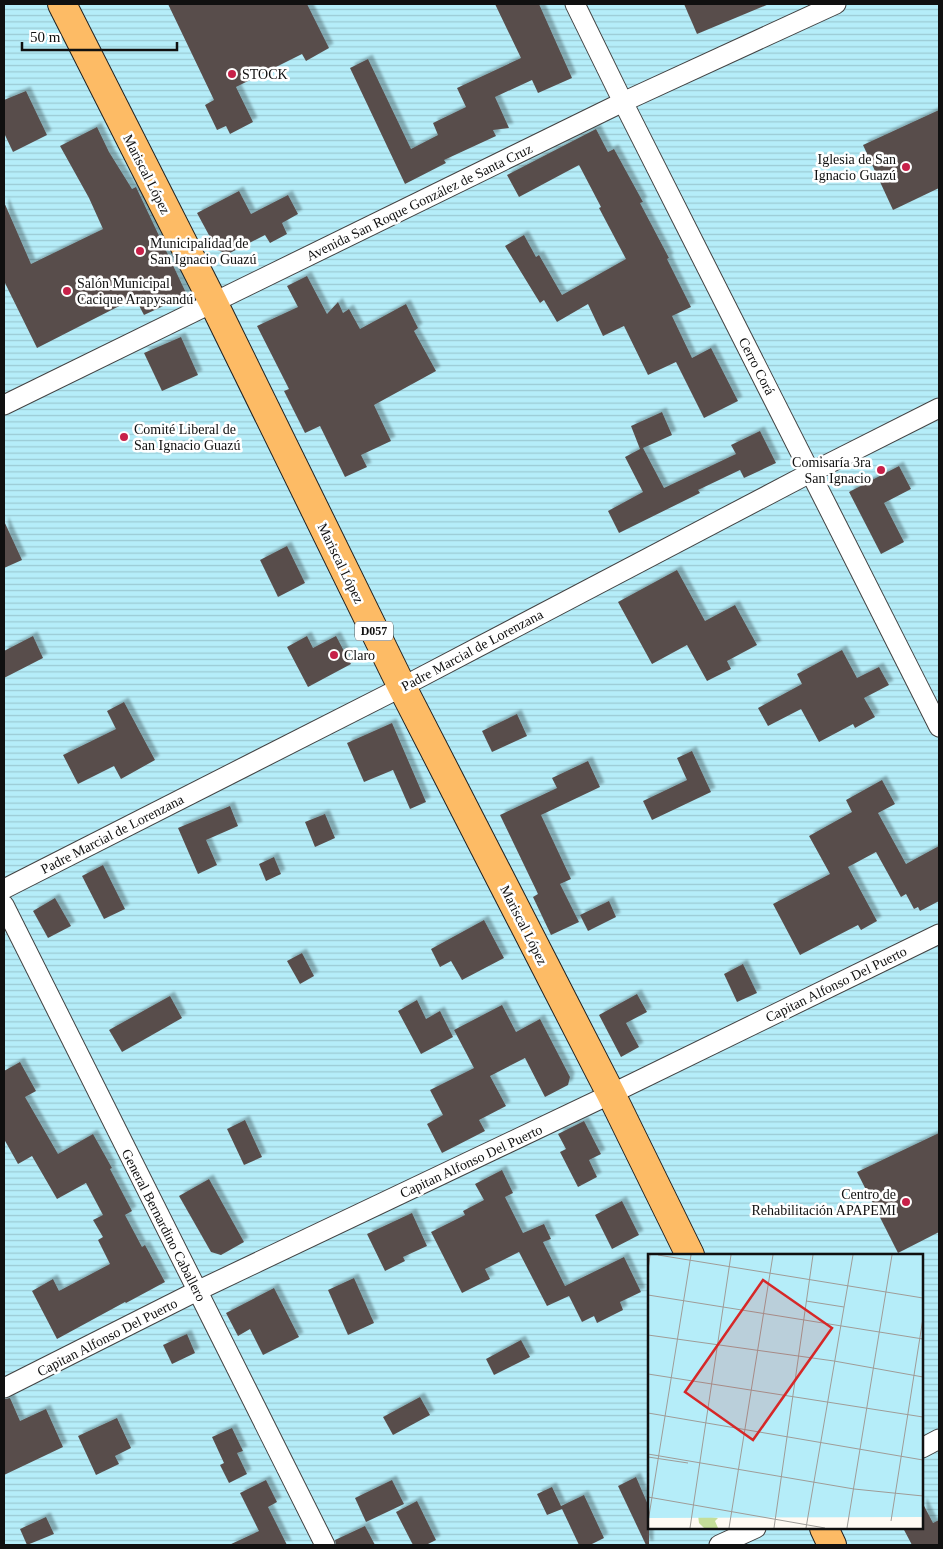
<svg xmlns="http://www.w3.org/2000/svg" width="943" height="1549" viewBox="0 0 943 1549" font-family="Georgia,serif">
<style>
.water{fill:url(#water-rules);stroke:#39b4d3;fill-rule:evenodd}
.building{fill:#594e4c;filter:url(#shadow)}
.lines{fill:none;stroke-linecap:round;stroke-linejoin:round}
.street-casing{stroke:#434343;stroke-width:21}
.primary-casing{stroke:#212121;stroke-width:30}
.street{stroke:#fff;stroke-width:19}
.primary{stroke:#fdbb65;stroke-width:28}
.poi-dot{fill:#c72149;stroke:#fff;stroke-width:2}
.labels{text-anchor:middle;stroke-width:5;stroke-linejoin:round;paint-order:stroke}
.shield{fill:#fff;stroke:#585858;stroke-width:1}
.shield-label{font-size:12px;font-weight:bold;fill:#101010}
.poi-label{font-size:14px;fill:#101010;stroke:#fff;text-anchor:start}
.street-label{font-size:14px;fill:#101010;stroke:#fff}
.inset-road{fill:none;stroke:#9f9c98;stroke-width:1}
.view{fill:#d62828;fill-opacity:0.15;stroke:#d62828;stroke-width:2.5}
.inset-edge{fill:none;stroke:#101010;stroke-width:2.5}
</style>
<defs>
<pattern id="water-rules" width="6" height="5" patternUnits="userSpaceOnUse" patternTransform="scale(1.25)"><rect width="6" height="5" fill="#b5edf9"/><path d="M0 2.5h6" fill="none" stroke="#9bcad4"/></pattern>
<filter id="shadow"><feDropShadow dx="4.5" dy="-4.5" stdDeviation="1" flood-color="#0004"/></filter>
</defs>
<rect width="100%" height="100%" fill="#fffaf3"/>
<path class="water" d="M4,4H939V1545H4ZM649,1255H922V1528H649Z"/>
<g class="building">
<path d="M168,4H307L329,48L306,61L302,54L236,87L253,122L230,134L226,126L217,130L205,105L214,100Z"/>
<path d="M495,4H539L572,78L538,93L532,80L495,97L509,128L493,130L496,136L444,160L446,163L405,184L350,68L368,59L411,149L438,135L433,123L466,107L457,88L521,58Z"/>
<path d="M684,4H769L697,34Z"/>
<path d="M26,91L47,135L13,152L4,133V100Z"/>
<path d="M939,110V188L893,210L863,145Z"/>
<path d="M97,127L109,152L132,189L136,187L187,295L144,315L135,298L37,348L4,281V202L31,264L103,229L89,198L60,146Z"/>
<path d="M596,129L608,152L614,149L643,202L640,203L669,258L667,259L691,307L672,316L692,358L711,348L738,401L704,418L676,362L648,375L624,326L603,336L588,304L557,322L544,300L540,303L505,246L524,235L536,257L539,255L562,295L626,259L599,208L601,207L579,165L519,197L507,175Z"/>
<path d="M239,191L251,214L288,195L298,214L282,223L287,234L270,243L265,235L228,254L217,250L197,213Z"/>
<path d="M307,276L327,314L338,302L343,313L349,309L360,329L406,304L418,328L414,331L436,371L374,405L391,441L361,455L367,467L345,477L320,426L305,433L284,391L289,389L257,326L298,307L287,286Z"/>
<path d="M181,337L198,375L162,391L144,353Z"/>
<path d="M662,412L672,435L643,448L664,488L736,454L731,445L760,431L776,463L744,478L740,470L698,490L700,493L619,533L608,511L643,492L625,457L642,448L640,449L631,426Z"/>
<path d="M899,466L911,489L884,503L904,542L881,554L849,492Z"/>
<path d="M4,521L22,560L4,568Z"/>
<path d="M287,546L305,583L278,597L260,560Z"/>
<path d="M677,570L705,621L735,605L757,645L727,661L731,669L707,681L687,645L652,664L618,602Z"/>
<path d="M33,636L43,658L4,678V651Z"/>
<path d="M307,636L313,648L336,636L351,664L308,687L287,647Z"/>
<path d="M842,650L857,678L879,667L889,685L864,698L875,717L855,728L853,724L819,742L801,709L768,726L758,708L802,684L797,674Z"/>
<path d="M124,702L155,760L121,779L114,766L78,784L63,755L116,729L107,711Z"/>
<path d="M517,714L527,736L492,752L482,731Z"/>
<path d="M392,723L426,802L410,809L393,770L364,782L347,743Z"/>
<path d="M692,751L711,792L652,820L643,801L687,780L677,758Z"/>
<path d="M588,761L600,787L541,815L571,879L560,884L579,922L551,935L533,897L538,894L500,815L557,788L552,778Z"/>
<path d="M882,780L895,804L878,813L906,864L939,846V901L920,911L918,907L914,909L906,894L901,897L876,852L848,867L877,921L861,930L858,925L800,955L773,904L830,874L809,836L852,812L846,800Z"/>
<path d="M230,806L238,826L206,840L217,865L198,874L178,828Z"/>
<path d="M325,814L335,838L315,847L305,822Z"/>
<path d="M274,857L281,874L266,881L259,864Z"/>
<path d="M103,865L125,909L104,919L82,876Z"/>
<path d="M55,898L71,926L48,938L33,911Z"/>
<path d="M609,901L616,917L588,931L580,915Z"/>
<path d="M484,920L504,958L462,980L451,961L440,967L431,949Z"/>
<path d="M302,953L314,976L300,984L287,961Z"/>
<path d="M743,964L757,993L737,1002L724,974Z"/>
<path d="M637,994L647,1012L626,1023L639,1047L621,1057L599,1015Z"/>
<path d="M170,996L182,1018L122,1052L109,1030Z"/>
<path d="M417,1000L426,1019L440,1011L453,1037L421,1054L398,1011Z"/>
<path d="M502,1005L516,1032L540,1019L570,1077L568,1085L545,1097L525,1058L490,1076L506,1106L479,1120L485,1131L442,1153L427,1124L443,1115L430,1090L474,1068L454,1030Z"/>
<path d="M20,1062L36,1091L25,1097L58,1154L93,1134L112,1168L110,1169L132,1211L125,1215L142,1247L145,1245L165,1282L126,1303L125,1302L57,1339L32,1291L53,1279L59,1291L110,1264L98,1240L103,1237L93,1220L103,1215L86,1183L57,1199L32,1156L18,1164L4,1139V1071Z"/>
<path d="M245,1120L262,1157L244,1165L227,1129Z"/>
<path d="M584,1121L601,1154L589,1160L597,1177L578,1187L560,1152L566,1149L558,1134Z"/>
<path d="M939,1133V1232L898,1253L857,1172Z"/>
<path d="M502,1170L513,1193L505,1197L523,1233L544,1224L551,1239L543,1242L565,1286L624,1257L641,1292L620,1302L623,1310L597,1323L594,1316L582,1322L569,1296L547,1306L519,1252L485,1269L490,1279L462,1293L431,1232L465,1215L463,1211L484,1200L475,1184Z"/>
<path d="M209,1179L244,1242L221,1255L211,1252L179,1196Z"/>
<path d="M622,1201L639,1235L612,1249L595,1215Z"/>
<path d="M412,1213L427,1246L403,1257L405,1261L385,1271L367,1234Z"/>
<path d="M354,1278L374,1323L348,1335L328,1290Z"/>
<path d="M274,1288L299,1337L263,1355L250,1329L238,1336L226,1313Z"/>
<path d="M187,1334L195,1353L172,1364L163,1345Z"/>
<path d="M521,1340L530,1357L494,1375L486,1359Z"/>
<path d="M420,1397L430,1415L393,1435L383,1417Z"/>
<path d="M10,1398L20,1421L46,1409L63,1447L4,1475V1399Z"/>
<path d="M117,1418L131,1448L115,1456L119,1464L96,1475L78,1436Z"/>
<path d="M232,1428L243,1451L237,1453L247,1474L229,1483L220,1465L224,1463L212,1437Z"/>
<path d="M636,1477L649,1507V1545H646L618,1486Z"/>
<path d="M266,1480L277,1502L268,1507L287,1545H229L259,1531L240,1493Z"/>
<path d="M392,1480L404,1504L366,1522L355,1498Z"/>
<path d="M552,1487L561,1506L584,1495L604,1538L590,1545H579L562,1509L547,1515L537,1494Z"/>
<path d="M417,1501L436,1540L426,1545H413L396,1512Z"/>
<path d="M922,1502L933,1523L939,1520V1545H912L903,1528H922Z"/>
<path d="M46,1517L54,1534L27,1545L20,1529Z"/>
<path d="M365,1526L375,1545H336L335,1540Z"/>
</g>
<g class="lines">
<defs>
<g id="street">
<path d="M575,4L623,102L939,727"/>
<path d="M4,405L623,102L836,4"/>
<path d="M4,889L402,687L810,473L939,408"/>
<path d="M4,905L325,1545"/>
<path d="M4,1388L197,1291L611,1094L939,934"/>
<path d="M922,1448L939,1439"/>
<path d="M719,1545L756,1528"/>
</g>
<g id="primary">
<path d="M62,4L213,302L402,687L611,1094L690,1255"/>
<path d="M824,1528L832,1545"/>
</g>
</defs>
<use href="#street" class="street-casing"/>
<use href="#primary" class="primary-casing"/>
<use href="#street" class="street"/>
<use href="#primary" class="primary"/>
</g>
<g class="poi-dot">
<circle cx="232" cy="74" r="5"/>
<circle cx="906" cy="167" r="5"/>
<circle cx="140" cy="251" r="5"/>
<circle cx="67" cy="291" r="5"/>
<circle cx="124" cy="437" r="5"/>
<circle cx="881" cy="470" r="5"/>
<circle cx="334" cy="655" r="5"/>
<circle cx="906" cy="1202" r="5"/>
</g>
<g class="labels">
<rect class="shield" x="355" y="621.5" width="38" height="19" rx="4"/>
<g class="shield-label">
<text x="374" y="635">D057</text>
</g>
<g class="poi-label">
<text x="242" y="79">STOCK</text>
<text x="896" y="164" text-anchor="end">Iglesia de San<tspan x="896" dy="16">Ignacio Guazú</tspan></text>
<text x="150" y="248">Municipalidad de<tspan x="150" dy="16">San Ignacio Guazú</tspan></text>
<text x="77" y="288">Salón Municipal<tspan x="77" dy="16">Cacique Arapysandú</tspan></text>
<text x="134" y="434">Comité Liberal de<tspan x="134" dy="16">San Ignacio Guazú</tspan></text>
<text x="871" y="467" text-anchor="end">Comisaría 3ra<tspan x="871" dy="16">San Ignacio</tspan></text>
<text x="344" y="660">Claro</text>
<text x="896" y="1199" text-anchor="end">Centro de<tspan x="896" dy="16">Rehabilitación APAPEMI</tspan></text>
</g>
<g class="street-label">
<text transform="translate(147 174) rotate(63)" y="5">Mariscal López</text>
<text transform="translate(419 202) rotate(-26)" y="5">Avenida San Roque González de Santa Cruz</text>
<text transform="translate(757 366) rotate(63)" y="5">Cerro Corá</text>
<text transform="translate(341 563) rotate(64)" y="5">Mariscal López</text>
<text transform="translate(472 650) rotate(-28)" y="5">Padre Marcial de Lorenzana</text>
<text transform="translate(112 834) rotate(-27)" y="5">Padre Marcial de Lorenzana</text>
<text transform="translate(524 925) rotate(63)" y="5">Mariscal López</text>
<text transform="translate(836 984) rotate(-26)" y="5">Capitan Alfonso Del Puerto</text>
<text transform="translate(471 1161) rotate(-25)" y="5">Capitan Alfonso Del Puerto</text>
<text transform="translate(164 1225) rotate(63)" y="5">General Bernardino Caballero</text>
<text transform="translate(107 1337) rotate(-27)" y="5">Capitan Alfonso Del Puerto</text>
</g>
</g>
<g transform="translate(648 1254)">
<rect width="275" height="275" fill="#fffaf3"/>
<path d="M50,261L70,264L67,267L70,274H56L51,269Z" fill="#c5de99"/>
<path d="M0,1H275V263L0,264Z" fill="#b5edf9"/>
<path class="inset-road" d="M10,1L275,44M0,17L2,1M0,41L275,85M158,47L196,53M0,81L186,107L275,123M0,120L275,163M0,159L275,206M0,200L206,235L275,242M0,203L40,209M0,243L177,274M243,267L275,64M0,268L43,1M42,274L83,1M81,274L125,1M126,274L165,1M158,274L205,1M199,274L244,1"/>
<path class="view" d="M115,26L184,74L105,186L37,138Z"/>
<rect width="275" height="275" class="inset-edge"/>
</g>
<rect width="943" height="1549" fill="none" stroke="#101010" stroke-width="10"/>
<path d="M22 42v8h155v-8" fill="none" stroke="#101010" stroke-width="2.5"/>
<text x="30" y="42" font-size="15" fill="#101010" stroke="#ffffff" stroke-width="4" paint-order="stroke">50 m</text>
</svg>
